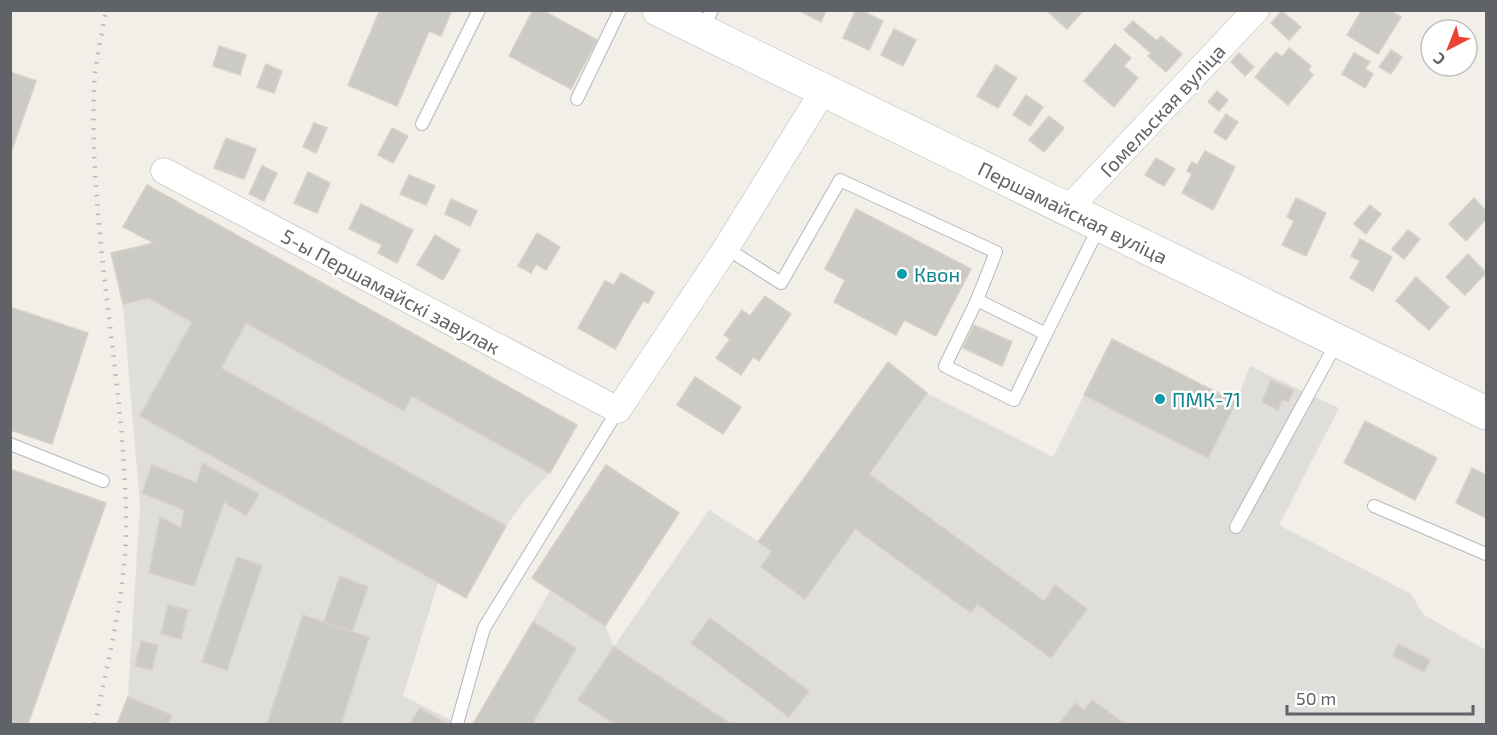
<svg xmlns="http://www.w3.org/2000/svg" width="1497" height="735" font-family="'Exo 2',sans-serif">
  <rect width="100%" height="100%" fill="#f1efe8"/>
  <g fill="#e0deda">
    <polygon points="147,185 577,425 550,473 527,497 506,526 466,598 438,583 403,696 459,724 117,724 128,697 140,505 123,304 153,243 123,227"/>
    <polygon points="1112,339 1236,402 1250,366 1339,408 1279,525 1411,594 1424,615 1486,650 1486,724 473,724 550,591 605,626 614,646 709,510 758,541 888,362 927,393 1053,457"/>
  </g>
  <g fill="#cccac5" stroke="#d6d1c6" stroke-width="1.5">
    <polygon points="380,10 452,10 441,36 429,31 397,106 348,85"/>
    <polygon points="533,10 542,10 597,40 571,89 509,56"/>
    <polygon points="798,10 826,10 821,22"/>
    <polygon points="856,10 861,10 883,21 869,50 843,38"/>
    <polygon points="1046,10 1080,10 1082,12 1067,29"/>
    <polygon points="1362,10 1389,10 1401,17 1378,54 1347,35"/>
    <polygon points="1282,11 1301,27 1289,40 1271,23"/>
    <polygon points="1133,21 1157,41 1161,36 1182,54 1166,72 1148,56 1151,53 1124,30"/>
    <polygon points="894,29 916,40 903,66 881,55"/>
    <polygon points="1115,44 1131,58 1124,66 1138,78 1114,107 1084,81"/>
    <polygon points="219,46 246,55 240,75 213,66"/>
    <polygon points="1289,48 1311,66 1308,70 1313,75 1288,105 1255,77 1276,52 1282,57"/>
    <polygon points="1391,50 1402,57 1391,74 1379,67"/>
    <polygon points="1239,53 1254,67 1245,76 1231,62"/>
    <polygon points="1354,53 1370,62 1365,69 1373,74 1365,88 1342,74"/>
    <polygon points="266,64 282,71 274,93 257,87"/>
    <polygon points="996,65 1017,78 998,108 977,96"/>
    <polygon points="10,72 36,81 10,155"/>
    <polygon points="1217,91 1228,100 1219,111 1208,102"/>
    <polygon points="1026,95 1043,107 1030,126 1013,115"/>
    <polygon points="1226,114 1238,122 1226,140 1214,132"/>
    <polygon points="1049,116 1064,128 1044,152 1029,140"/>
    <polygon points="314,123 327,128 316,153 303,147"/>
    <polygon points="392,128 408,136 393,163 378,155"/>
    <polygon points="226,138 256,149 244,179 214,168"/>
    <polygon points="1205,151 1235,167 1213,210 1182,193 1192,174 1187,171 1192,162 1197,165"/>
    <polygon points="1156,158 1175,169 1164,186 1145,175"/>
    <polygon points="262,166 277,173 264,201 249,194"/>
    <polygon points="308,172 330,183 317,213 294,203"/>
    <polygon points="409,175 435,186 426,205 400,194"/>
    <polygon points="147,185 577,425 550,473 412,396 404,411 246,323 221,368 506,526 466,598 140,416 192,322 149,298 123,304 111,253 154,243 123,227"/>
    <polygon points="1296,198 1326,213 1306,256 1282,245 1294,221 1287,217"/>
    <polygon points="1474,198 1486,211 1486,219 1466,241 1449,224"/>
    <polygon points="451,199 477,211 470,226 445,214"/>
    <polygon points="361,204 413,230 397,263 378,253 382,245 349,229"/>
    <polygon points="1370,205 1381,214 1366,234 1354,224"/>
    <polygon points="856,209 971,269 936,336 904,320 896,335 834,302 845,280 825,269"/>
    <polygon points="1408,230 1420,239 1404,259 1392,249"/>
    <polygon points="537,233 560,247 546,270 536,264 531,273 518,266"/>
    <polygon points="435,235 460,250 443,280 417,265"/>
    <polygon points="1360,239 1392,257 1373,291 1350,278 1360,261 1351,256"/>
    <polygon points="1468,254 1486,273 1465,295 1446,277"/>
    <polygon points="621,273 654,292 648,303 643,301 615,349 578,328 605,281 614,285"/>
    <polygon points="1416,277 1449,307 1429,330 1396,301"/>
    <polygon points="765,296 791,314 759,361 753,357 741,375 716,358 730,339 724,335 742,310 750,316"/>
    <polygon points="10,307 88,333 52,444 10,430"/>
    <polygon points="974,325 1012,342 1002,366 963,348"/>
    <polygon points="1112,339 1236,402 1208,458 1084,395"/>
    <polygon points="888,362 927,393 869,474 1044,601 1055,585 1087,609 1051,658 977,604 971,613 855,529 805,599 761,567 772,551 758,542"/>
    <polygon points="695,377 741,407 723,434 677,405"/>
    <polygon points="1271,380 1294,390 1288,402 1282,400 1278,410 1262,402"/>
    <polygon points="1365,421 1437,458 1415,500 1344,463"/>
    <polygon points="202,463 259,494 246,516 224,502 194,586 149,573 160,517 181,528 184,510 142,493 152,465 197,483"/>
    <polygon points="606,465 679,513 605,626 532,578"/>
    <polygon points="1472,468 1486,475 1486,518 1456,503"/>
    <polygon points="10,469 106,503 28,724 10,724"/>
    <polygon points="237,557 262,566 227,670 202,662"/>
    <polygon points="340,576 368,587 352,632 324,622"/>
    <polygon points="168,605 188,610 181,639 161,634"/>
    <polygon points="303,615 369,637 341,724 267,724"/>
    <polygon points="710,618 809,691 789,717 691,643"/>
    <polygon points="533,622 576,648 532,724 473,724"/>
    <polygon points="141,641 158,645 152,670 135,666"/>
    <polygon points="1398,644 1430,660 1424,672 1393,656"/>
    <polygon points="614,647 731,724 615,724 578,700"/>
    <polygon points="128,697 172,715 168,724 117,724"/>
    <polygon points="1092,700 1125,724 1060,723 1075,703 1084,710"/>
    <polygon points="420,708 445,723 444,724 410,724"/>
  </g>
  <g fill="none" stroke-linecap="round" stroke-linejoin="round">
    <g stroke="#b5b8bc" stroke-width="14">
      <g id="lane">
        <polyline points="702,30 712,10"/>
        <polyline points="577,99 620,10"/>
        <polyline points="422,124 479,10"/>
        <polyline points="726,248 781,283 840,180 996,252 977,300 1046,334 1099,227"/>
        <polyline points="977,300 945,366 1014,400 1046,334"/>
        <polyline points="10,444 103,481"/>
        <polyline points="1374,506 1486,554"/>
        <polyline points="1236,527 1337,342"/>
        <polyline points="457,724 484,628 618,410"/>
      </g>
    </g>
    <g stroke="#b5b8bc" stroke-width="27">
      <g id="street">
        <polyline points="164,171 618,410 726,248 823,91"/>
        <polyline points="1068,209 1256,10"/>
      </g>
    </g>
    <g stroke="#b6babf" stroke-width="34">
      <polyline id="secondary" points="659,10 1486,413"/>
    </g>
    <use href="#lane" stroke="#fff" stroke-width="12"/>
    <use href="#street" stroke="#fff" stroke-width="26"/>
    <use href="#secondary" stroke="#fff" stroke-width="33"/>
    <path stroke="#b6b7b8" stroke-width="4.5" stroke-dasharray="1.5 8" stroke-linecap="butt" d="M95 724C109 657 128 582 126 513 123 371 89 230 94 87 95 62 102 35 106 10"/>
  </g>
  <g fill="#0f9aa8" stroke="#fff" stroke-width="2">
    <circle cx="902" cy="274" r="6"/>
    <circle cx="1160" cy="399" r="6"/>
  </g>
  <g text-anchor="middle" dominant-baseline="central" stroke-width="5" stroke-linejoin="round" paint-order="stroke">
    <g font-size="20" fill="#5f6368" stroke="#fff">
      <text transform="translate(1162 110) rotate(-47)">Гомельская вуліца</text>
      <text transform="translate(1073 212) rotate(26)">Першамайская вуліца</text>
      <text transform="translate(391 291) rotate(28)">5-ы Першамайскі завулак</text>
    </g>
    <g font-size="20" fill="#0d838f" stroke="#fff" text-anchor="start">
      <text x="914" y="274">Квон</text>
      <text x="1172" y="399">ПМК-71</text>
    </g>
  </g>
  <rect width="1497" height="735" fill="none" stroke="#5f6368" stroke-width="24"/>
  <g transform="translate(1449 48) rotate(222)"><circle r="28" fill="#ffffff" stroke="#bfc1c3" stroke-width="1.5"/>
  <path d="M0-4.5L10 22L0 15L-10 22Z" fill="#ea4335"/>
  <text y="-9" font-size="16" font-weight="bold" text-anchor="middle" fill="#5f6368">С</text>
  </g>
  <path d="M1287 705v9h186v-9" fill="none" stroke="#5f6368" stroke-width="3"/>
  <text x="1296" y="705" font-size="18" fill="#5f6368" stroke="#ffffff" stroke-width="4.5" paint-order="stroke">50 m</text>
</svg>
